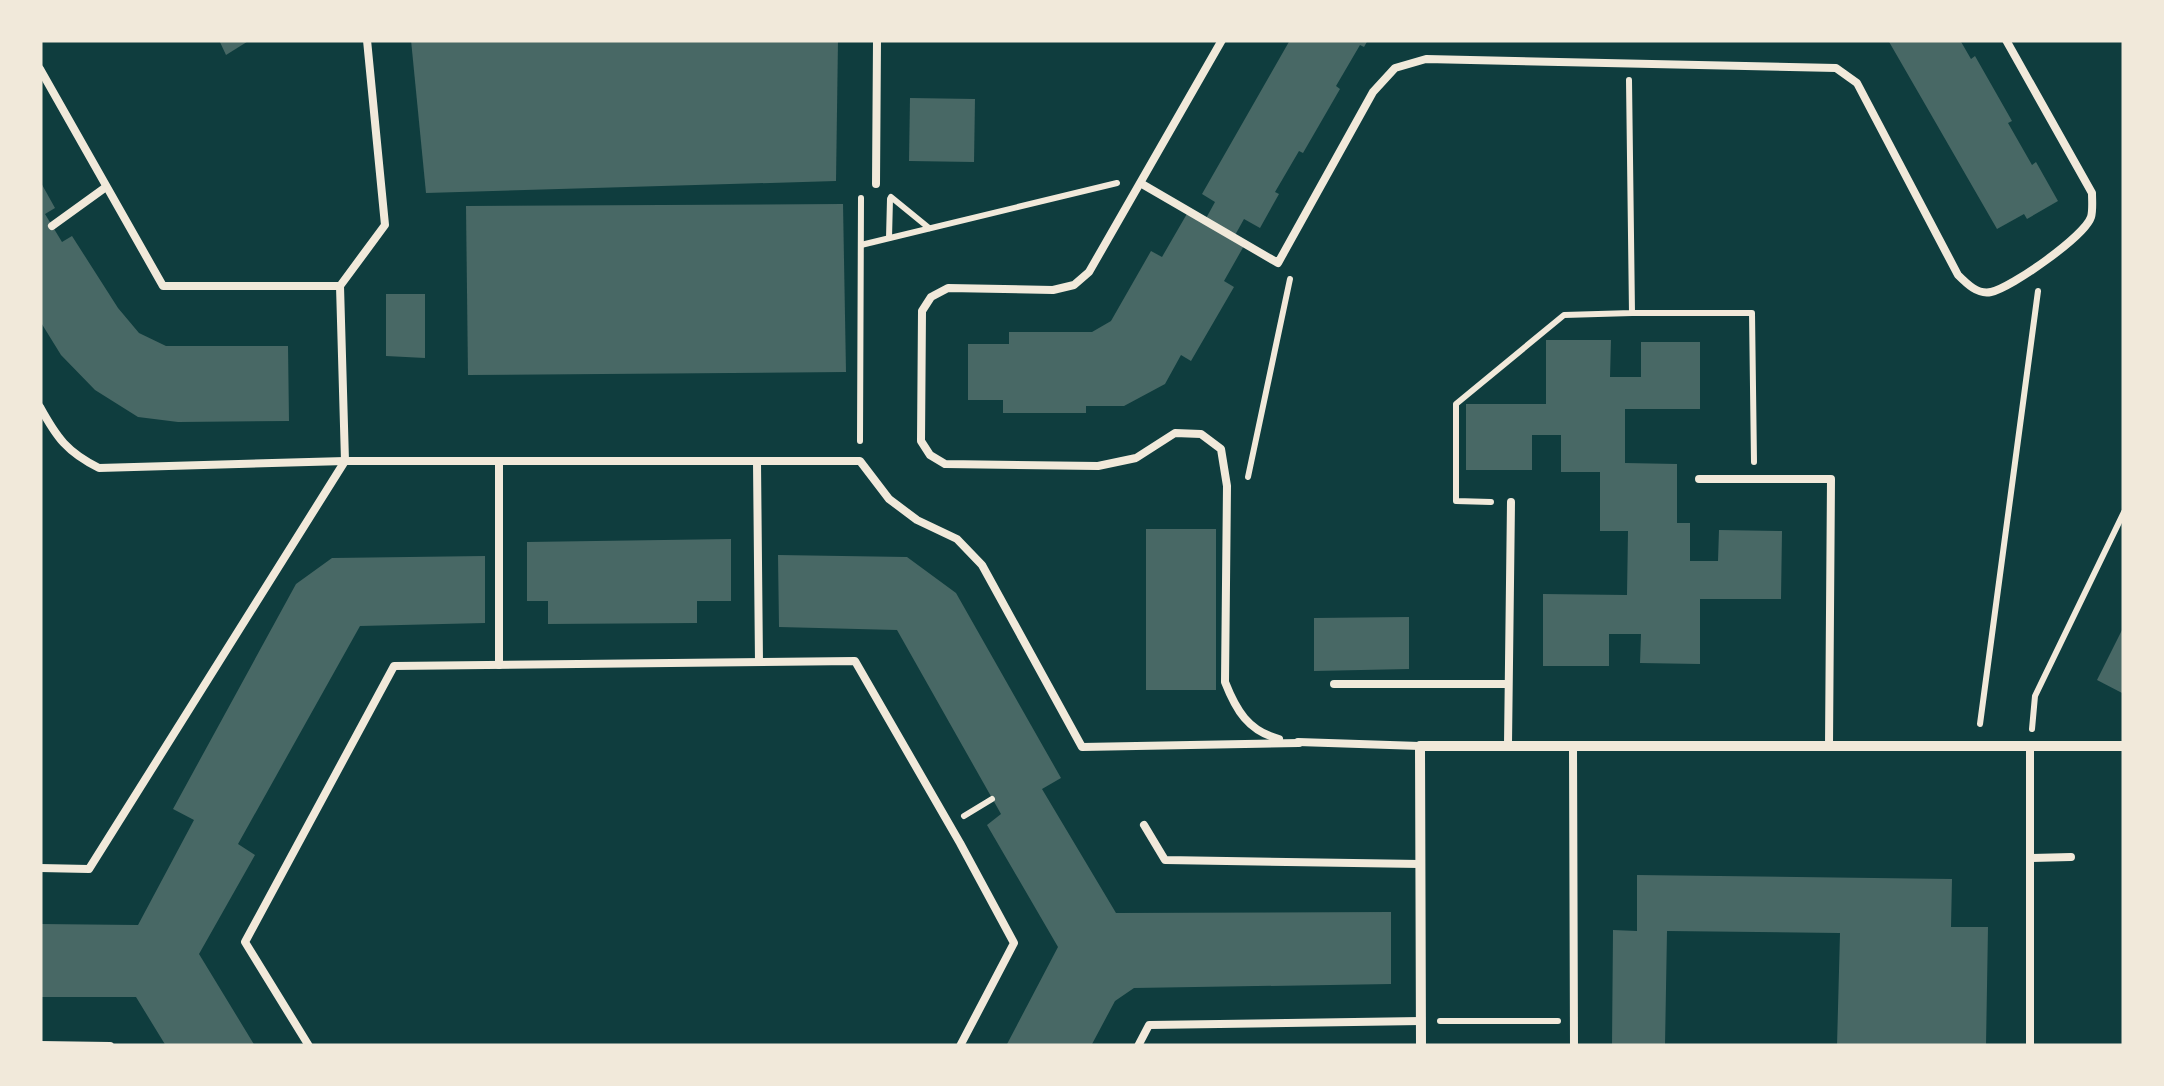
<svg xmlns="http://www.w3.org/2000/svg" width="2164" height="1086" font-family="'Noto Sans',sans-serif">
  <rect width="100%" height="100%" fill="#0f3d3e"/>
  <g fill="#486865">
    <polygon points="219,40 250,40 226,55"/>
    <polygon points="411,40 838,40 836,181 426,193"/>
    <polygon points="1290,40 1368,40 1364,47 1360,45 1336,86 1340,89 1303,153 1299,151 1275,192 1279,194 1260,228 1244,219 1234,237 1245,244 1224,281 1234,287 1191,361 1181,355 1165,384 1124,406 1086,406 1086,413 1003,413 1003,400 968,400 968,344 1009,344 1009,332 1092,332 1111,321 1151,251 1162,257 1188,212 1204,222 1215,202 1202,194"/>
    <polygon points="1888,40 1960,40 1971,59 1975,56 2012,121 2008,123 2032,165 2036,162 2058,201 2027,219 2024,214 1997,229"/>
    <polygon points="910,98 975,99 974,162 909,161"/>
    <polygon points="40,181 55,208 45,214 62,242 72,236 118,308 139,333 166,346 288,346 289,421 178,422 138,417 95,390 61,355 40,321"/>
    <polygon points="843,204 846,372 468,375 466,206"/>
    <polygon points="386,294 425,294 425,358 386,356"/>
    <polygon points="1546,340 1611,340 1610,377 1641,377 1641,342 1700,342 1700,409 1625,409 1625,463 1677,464 1677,523 1690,523 1690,561 1718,561 1719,530 1782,531 1781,599 1700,599 1700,664 1640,663 1641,634 1609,634 1609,666 1543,666 1543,594 1627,595 1628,531 1600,531 1600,472 1561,472 1561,435 1532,435 1532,470 1466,470 1466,404 1546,404"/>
    <rect x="1146" y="529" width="70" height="161"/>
    <polygon points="731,539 731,601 697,601 697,623 548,624 548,601 527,601 527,542"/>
    <polygon points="778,555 907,557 956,593 1061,778 1042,789 1116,913 1391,912 1391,984 1134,988 1115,1001 1091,1046 1006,1046 1058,947 987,825 1001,814 897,630 779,627"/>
    <polygon points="485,556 485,623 360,626 238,844 255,855 199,954 255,1046 166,1046 136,997 40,997 40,924 138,925 194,820 173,809 296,584 332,558"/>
    <polygon points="1409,617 1409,669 1314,671 1314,618"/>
    <polygon points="2124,626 2124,694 2097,680"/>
    <polygon points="1637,875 1952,879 1951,927 1988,927 1986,1046 1837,1046 1840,933 1667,931 1665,1046 1612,1046 1613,930 1637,931"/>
  </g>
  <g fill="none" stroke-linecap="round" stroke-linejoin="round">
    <g stroke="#f1e9da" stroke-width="6">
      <polyline points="891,197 929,228"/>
      <polyline points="889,238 890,199"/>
      <polyline points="861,245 1117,183"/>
      <polyline points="1632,313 1752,313 1754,462"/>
      <polyline points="860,441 861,198"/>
      <polyline points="1248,477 1290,279"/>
      <polyline points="1491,502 1456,501 1456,404 1564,315 1632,313 1629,80"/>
      <polyline points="1980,724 2038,291"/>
      <polyline points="2032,729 2035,696 2124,512"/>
      <polyline points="964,816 992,799"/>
      <polyline points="1440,1021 1558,1021"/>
    </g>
    <g stroke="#f1e9da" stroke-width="8">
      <path d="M1222 40 1089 272 1074 285 1053 290 948 288 931 297 922 311 921 441 930 455 945 464 1098 466 1136 458 1175 433 1201 434 1221 449 1227 486 1225 682C1236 710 1248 731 1279 739"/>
      <polyline points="40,69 163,286 340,286 345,461 860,461 889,499 917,520 957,539 982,565 1082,747 1299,743"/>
      <polyline points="876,184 877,40"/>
      <path d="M1142 184 1278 263 1373 92 1395 68 1426 59 1836 68 1857 83 1958 275C1967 284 1978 295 1991 292 2011 288 2085 236 2091 217 2093 211 2092 200 2092 193L2006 40"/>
      <polyline points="52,226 106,187"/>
      <polyline points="340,286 385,225 367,40"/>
      <path d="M40 407C57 438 67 452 99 468L345 461"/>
      <polyline points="499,461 499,665"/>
      <polyline points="757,462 759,662"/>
      <polyline points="1699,479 1831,479 1829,745"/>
      <polyline points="1334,684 1508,684"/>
      <polyline points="1298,742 1420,746"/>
      <polyline points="1508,744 1511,502"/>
      <polyline points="2030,745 2030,1046"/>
      <polyline points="1573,746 1574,1046"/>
      <polyline points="1144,825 1165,860 1420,864"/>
      <polyline points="2030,858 2071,857"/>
      <polyline points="40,868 89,869 345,461"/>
      <polyline points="40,1045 110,1046"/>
      <polyline points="309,1046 245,942 394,666 855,661 960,843 1014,943 960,1046"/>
      <polyline points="1138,1046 1149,1025 1421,1021"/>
    </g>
    <polyline stroke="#f1e9da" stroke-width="10" points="1421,1046 1420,746 2124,746"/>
  </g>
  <rect width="2164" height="1086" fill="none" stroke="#f1e9da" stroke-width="85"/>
</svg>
